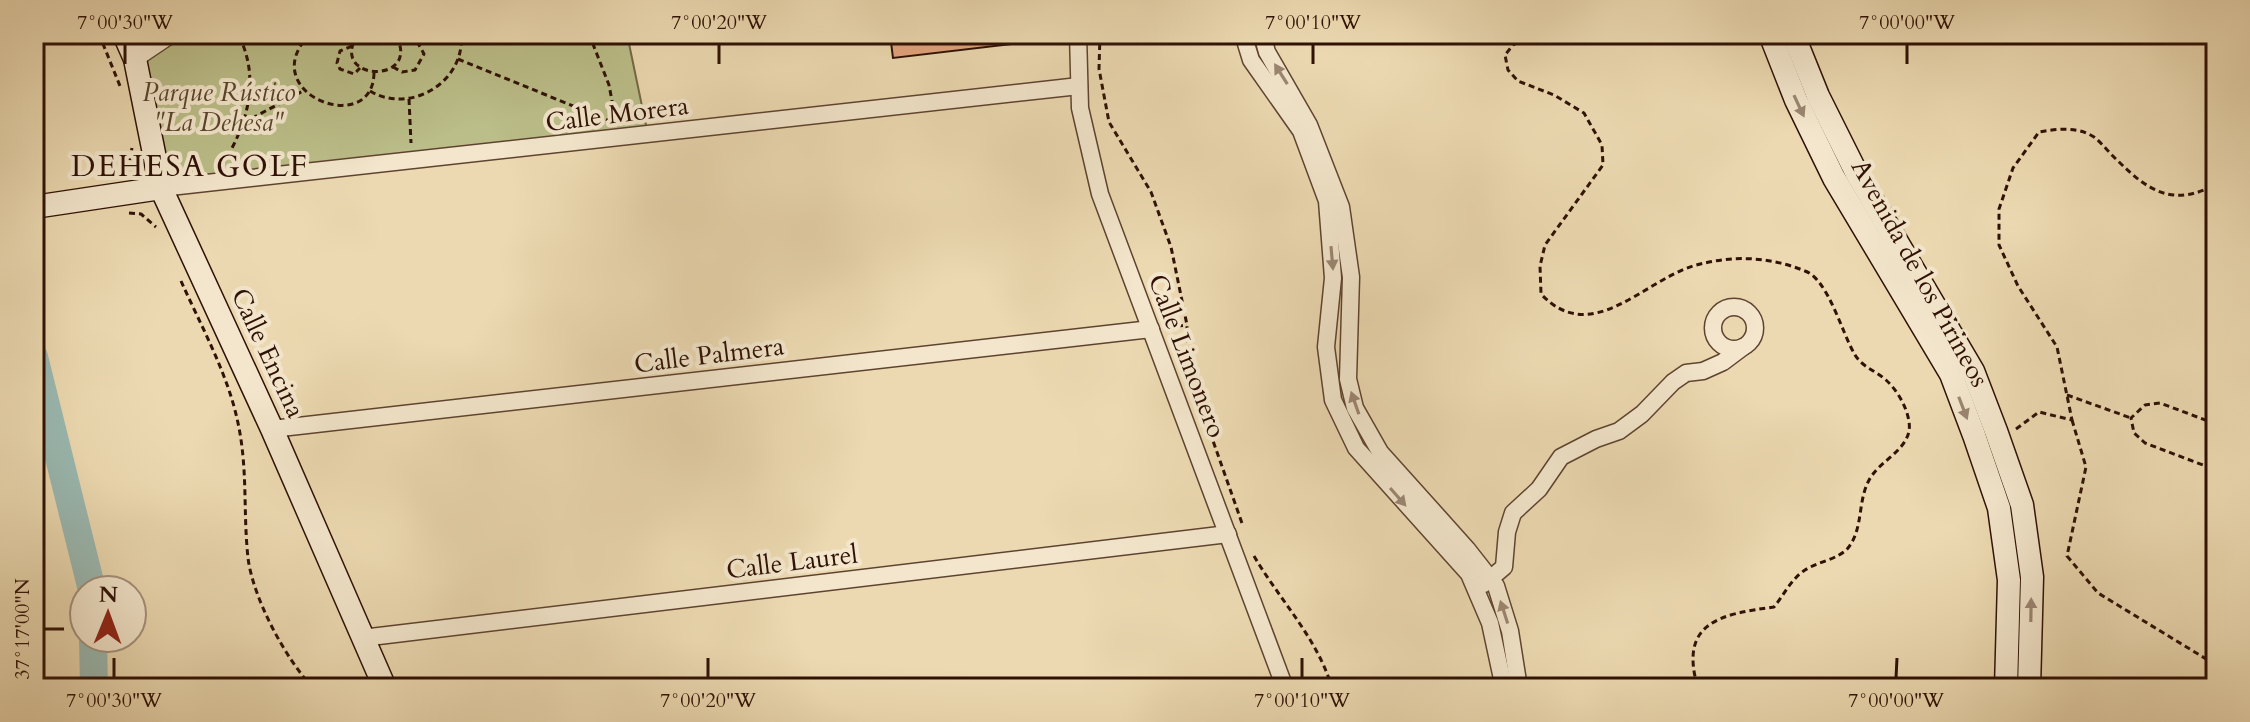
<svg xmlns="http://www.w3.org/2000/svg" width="2250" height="722" font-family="Cardo,serif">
  <defs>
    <filter id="shadow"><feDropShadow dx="7" dy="-7" stdDeviation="0" flood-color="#0004"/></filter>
  </defs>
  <rect width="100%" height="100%" fill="#ecd9b1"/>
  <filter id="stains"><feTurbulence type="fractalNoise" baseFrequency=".0025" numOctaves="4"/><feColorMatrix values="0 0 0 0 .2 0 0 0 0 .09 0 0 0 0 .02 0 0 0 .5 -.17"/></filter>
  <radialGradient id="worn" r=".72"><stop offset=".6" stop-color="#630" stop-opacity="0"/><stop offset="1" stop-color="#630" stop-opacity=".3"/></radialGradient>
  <polygon fill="#bbbe89" stroke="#756847" stroke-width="2" points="172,34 627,34 648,135 161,188 135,59"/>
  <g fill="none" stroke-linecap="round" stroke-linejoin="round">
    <g stroke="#9ab9b2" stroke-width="28">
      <polyline points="34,357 92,590"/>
      <polyline points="93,638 94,688"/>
    </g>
  </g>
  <polygon fill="#e4a47e" stroke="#2f1105" stroke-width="2" filter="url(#shadow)" points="890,34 1020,34 1021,43 893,58"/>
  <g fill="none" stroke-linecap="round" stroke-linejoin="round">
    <g stroke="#5e4330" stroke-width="19">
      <g id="street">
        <polyline points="1078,34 1080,108 1100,194 1285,688"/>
        <polyline points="1243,34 1251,60 1301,131 1327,201 1333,278 1326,347 1333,400 1356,448 1469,574 1490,623 1504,688"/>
        <polyline points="1262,34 1267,52 1309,125 1341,207 1351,277 1348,379 1355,408 1380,452 1467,549 1496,586 1510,631 1519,688"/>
        <polyline points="135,59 172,34"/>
        <polyline points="161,188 1079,86"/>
        <circle cx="1734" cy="328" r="21"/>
        <polyline points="272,429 1151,329"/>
        <polyline points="1484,584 1504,567 1507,532 1513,513 1539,489 1561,457 1596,439 1619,431 1642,414 1673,382 1686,373 1703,371 1723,362 1743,347"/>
        <polyline points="362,638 1228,534"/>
      </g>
    </g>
    <g stroke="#2f1105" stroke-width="25">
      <g id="secondary">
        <polyline points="124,34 135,59 161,188 272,429 385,688"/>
        <polyline points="1770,34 1796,100 1834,178 1951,374 1974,435 1999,508 2009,580 2006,688"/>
        <polyline points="1793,34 1818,96 1857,174 1973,371 1996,431 2022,505 2032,577 2029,688"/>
        <polyline points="34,207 161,188"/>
      </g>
    </g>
    <g stroke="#2f1105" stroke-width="3" stroke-dasharray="6 4" stroke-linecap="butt">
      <polyline points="99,34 120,86"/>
      <path d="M310 34C252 93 373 139 374 73"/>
      <path d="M358 34C326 83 425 85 395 34"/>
      <polyline points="589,34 609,85 616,122"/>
      <polyline points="1100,34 1099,69 1109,122 1151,192 1171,247 1187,325 1187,367 1243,526"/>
      <path d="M1536 34 1513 45 1505 55 1508 70 1518 81 1554 95 1584 113 1602 145 1603 165 1545 245 1540 266 1541 294C1591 347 1642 282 1693 266 1731 255 1768 256 1805 271 1828 279 1842 333 1854 353 1861 367 1875 370 1886 380 1897 390 1907 407 1909 422 1913 446 1885 458 1873 474 1856 496 1865 527 1848 548 1839 559 1817 562 1805 570 1791 579 1784 595 1774 607 1721 614 1678 622 1698 688"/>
      <polyline points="2206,34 2216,68"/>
      <polyline points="352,46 340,51 337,63 340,69 354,74 360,68"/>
      <polyline points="458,59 610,121"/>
      <polyline points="393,67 402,72 415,70 424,54 415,38 408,35 396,37"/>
      <path d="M370 91C410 115 466 82 461 34"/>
      <polyline points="409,99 411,143"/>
      <polyline points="243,123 303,91"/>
      <path d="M222 165C248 125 261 78 238 34"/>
      <polyline points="117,175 129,163 132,148"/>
      <polyline points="129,213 141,214 156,227"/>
      <path d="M181 281C201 326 228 374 238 423 248 470 243 512 248 558 253 598 285 658 313 688"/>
      <polyline points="1167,327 1187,325"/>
      <polyline points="2067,395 2131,418"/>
      <polyline points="2072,420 2086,467 2067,556 2098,593 2216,665"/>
      <polyline points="2216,424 2160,403 2145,405 2131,418 2134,433 2145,443 2216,470"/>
      <path d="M2016 429 2039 412 2072 420 2057 347 2018 286 1999 245V209L2013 168 2039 132C2057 129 2077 126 2094 137 2102 143 2109 153 2117 160 2148 191 2174 208 2216 184"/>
      <path d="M1254 556C1279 599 1318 639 1332 688"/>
    </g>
    <use href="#street" stroke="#f3e6cc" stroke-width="16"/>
    <use href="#secondary" stroke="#f3e6cc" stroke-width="22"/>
  </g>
  <defs><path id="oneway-solid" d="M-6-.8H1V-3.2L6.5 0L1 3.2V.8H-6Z" transform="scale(2)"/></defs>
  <g fill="#9b8672">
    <use href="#oneway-solid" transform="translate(1281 74) rotate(-122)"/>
    <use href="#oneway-solid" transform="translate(1799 106) rotate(65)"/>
    <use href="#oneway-solid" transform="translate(1332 258) rotate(85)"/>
    <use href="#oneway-solid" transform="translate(1355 403) rotate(-109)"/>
    <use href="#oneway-solid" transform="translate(1963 408) rotate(69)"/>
    <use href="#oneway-solid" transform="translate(1398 497) rotate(49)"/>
    <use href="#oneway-solid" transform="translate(2031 610) rotate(-89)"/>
    <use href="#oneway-solid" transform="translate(1504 612) rotate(-108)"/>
  </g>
  <path fill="none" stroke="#2f1105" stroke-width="3" d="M125 64V44M719 64V44M1313 64V44M1907 64V44M44 629H64M114 678V658M708 678V658M1302 678V658M1896 678 1897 658"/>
  <g text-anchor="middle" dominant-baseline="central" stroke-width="8" stroke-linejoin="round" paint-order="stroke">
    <g font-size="26" font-style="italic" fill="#59452d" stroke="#f3e6cc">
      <text x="219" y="92">Parque Rústico<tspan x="219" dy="30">"La Dehesa"</tspan></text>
    </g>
    <g font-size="26" fill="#2f1105" stroke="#f3e6cc">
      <text transform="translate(617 114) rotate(-7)">Calle Morera</text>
      <text transform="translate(1920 273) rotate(61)">Avenida de los Pirineos</text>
      <text transform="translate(268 353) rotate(65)">Calle Encina</text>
      <text transform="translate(709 355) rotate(-7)">Calle Palmera</text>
      <text transform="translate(1187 356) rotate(69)">Calle Limonero</text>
      <text transform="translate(792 562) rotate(-7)">Calle Laurel</text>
    </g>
    <g font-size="30" letter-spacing="2" fill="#2f1105" stroke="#f3e6cc">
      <text x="190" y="166">DEHESA GOLF</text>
    </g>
  </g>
  <rect width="2250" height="722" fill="none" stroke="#ecd9b1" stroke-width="88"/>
  <g transform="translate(108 614) rotate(1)"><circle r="38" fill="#f3e6cc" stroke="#a5917c" stroke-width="2"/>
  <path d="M0-6L14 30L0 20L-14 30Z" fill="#8f2418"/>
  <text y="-12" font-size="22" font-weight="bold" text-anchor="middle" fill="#2f1105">N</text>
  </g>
  <rect x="44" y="44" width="2162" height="634" fill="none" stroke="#2f1105" stroke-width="3"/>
  <g font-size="20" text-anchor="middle" fill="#2f1105">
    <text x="125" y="29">7°00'30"W</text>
    <text x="719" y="29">7°00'20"W</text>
    <text x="1313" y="29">7°00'10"W</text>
    <text x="1907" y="29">7°00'00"W</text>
    <text transform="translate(22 629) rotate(-90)" y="7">37°17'00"N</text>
    <text x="114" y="707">7°00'30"W</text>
    <text x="708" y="707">7°00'20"W</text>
    <text x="1302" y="707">7°00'10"W</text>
    <text x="1896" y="707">7°00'00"W</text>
  </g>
  <rect width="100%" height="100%" filter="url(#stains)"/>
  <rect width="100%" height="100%" fill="url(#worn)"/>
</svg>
